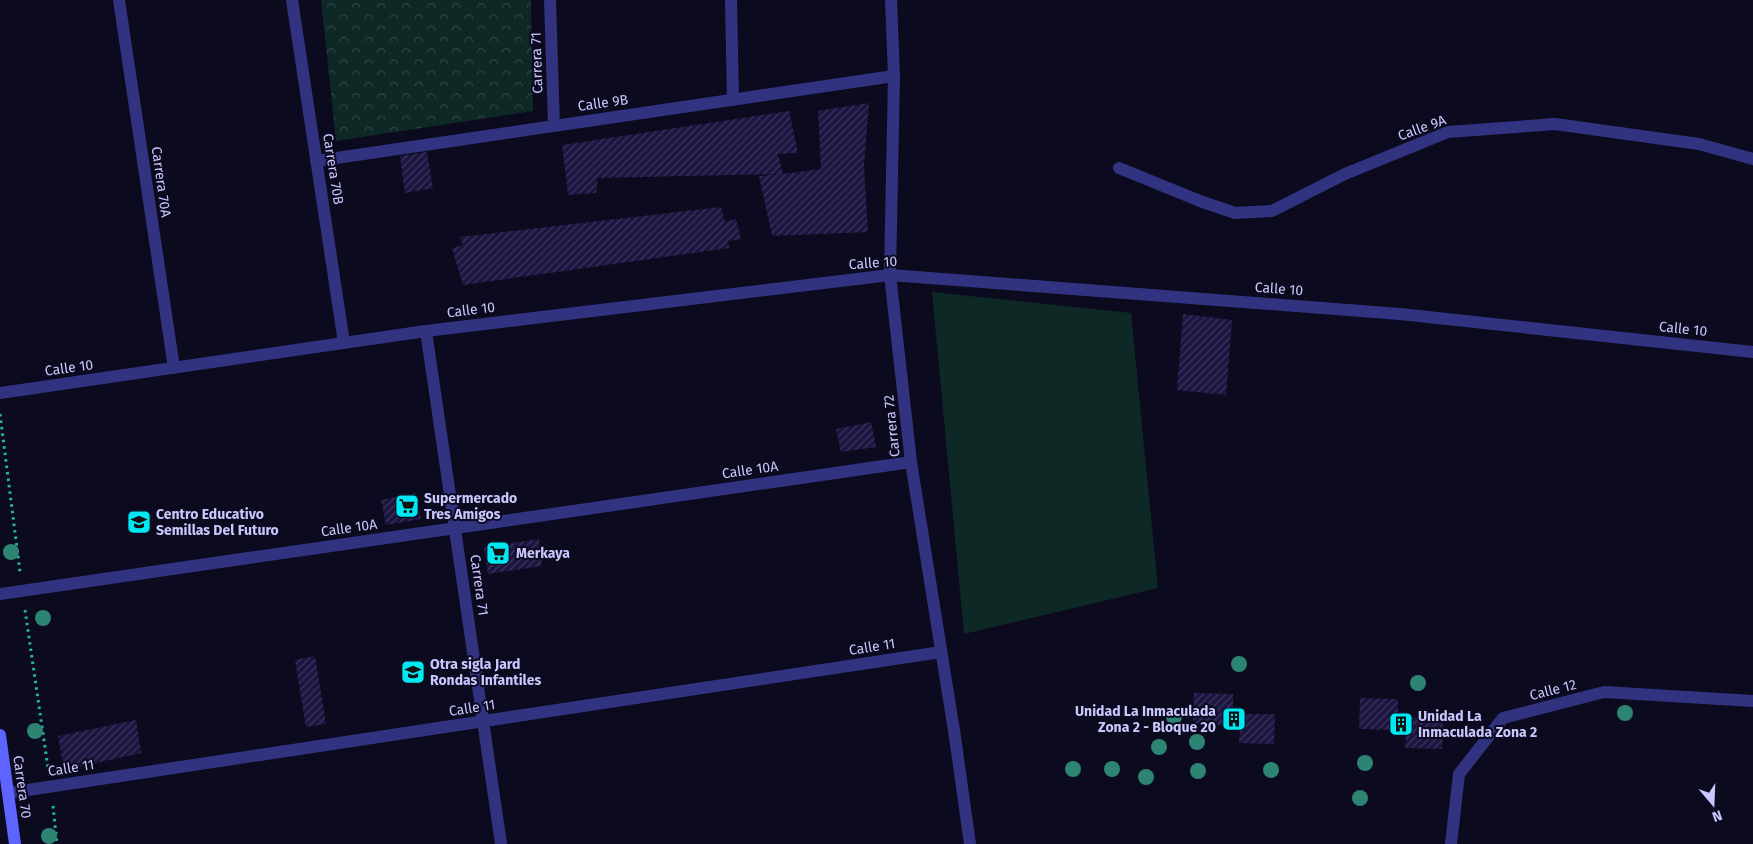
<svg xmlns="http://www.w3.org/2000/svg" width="1753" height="844" font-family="'Fira Sans',sans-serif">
  <defs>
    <pattern id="park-crowns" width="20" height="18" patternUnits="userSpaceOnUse" patternTransform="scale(1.25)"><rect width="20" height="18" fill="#0d2825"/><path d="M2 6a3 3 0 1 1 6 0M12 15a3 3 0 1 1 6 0" fill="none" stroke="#2f4646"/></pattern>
    <pattern id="building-hatch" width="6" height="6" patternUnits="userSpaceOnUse" patternTransform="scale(1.25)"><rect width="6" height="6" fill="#1b1540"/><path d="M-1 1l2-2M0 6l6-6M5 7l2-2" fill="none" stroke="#3b365d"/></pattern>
  </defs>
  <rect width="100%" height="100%" fill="#0c0a1e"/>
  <polygon fill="url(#park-crowns)" points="321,0 531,0 533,111 336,141"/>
  <polygon fill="#0d2825" points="932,292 1131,313 1158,588 964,634"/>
  <g fill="url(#building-hatch)">
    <polygon points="869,103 864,165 868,232 772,236 759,176 781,174 598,178 596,193 568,195 562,145 789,111 798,153 778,154 783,174 821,169 818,111"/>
    <polygon points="427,152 433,188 405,193 400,156"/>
    <polygon points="721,207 725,222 736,219 741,239 728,241 729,248 463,285 452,248 463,245 460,237"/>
    <polygon points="1183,314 1232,320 1226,395 1177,390"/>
    <polygon points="871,422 876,447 841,452 836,429"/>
    <polygon points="416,493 421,519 386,525 381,500"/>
    <polygon points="539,539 542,566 488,574 484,547"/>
    <polygon points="315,656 326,724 306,727 295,660"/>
    <polygon points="1194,693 1233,694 1233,707 1241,708 1240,714 1275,714 1274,744 1239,743 1240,731 1229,730 1229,725 1193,724"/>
    <polygon points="1360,698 1398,699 1398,712 1406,712 1406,717 1443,719 1442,749 1405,748 1406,735 1395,735 1395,730 1359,729"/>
    <polygon points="136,720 141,753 64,770 58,736"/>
  </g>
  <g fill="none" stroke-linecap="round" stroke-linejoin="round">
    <g stroke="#23b6a4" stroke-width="3" stroke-dasharray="2.5 4" stroke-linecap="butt">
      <polyline points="0,414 20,572"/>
      <polyline points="25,610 48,768"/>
      <polyline points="53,806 57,844"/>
    </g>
    <g stroke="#313381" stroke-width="12">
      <polyline points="119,0 174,368"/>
      <polyline points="292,0 344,343"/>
      <polyline points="550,0 554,126"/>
      <polyline points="731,0 733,100"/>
      <polyline points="891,0 894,76 890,275 911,462 955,737 970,844"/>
      <polyline points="316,161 894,76"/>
      <polyline points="1119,168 1200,201 1235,213 1272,211 1345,174 1448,132 1555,124 1699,144 1753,159"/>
      <polyline points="426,331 501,844"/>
      <polyline points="0,393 426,331 890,275 1400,314 1753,352"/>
      <polyline points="0,594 911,462"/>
      <polyline points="8,793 941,652"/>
      <polyline points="1451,844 1459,774 1503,718 1604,692 1753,701"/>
    </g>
    <polyline stroke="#5e64ff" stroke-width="12" points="0,735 15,844"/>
  </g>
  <g fill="#2e8472">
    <circle cx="11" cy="552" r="8"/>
    <circle cx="43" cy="618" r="8"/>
    <circle cx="1239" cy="664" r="8"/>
    <circle cx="1418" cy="683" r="8"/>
    <circle cx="1625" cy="713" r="8"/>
    <circle cx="1174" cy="717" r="8"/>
    <circle cx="35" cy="731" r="8"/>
    <circle cx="1197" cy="742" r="8"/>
    <circle cx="1159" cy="747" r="8"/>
    <circle cx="1365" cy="763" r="8"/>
    <circle cx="1073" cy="769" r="8"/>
    <circle cx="1112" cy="769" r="8"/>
    <circle cx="1271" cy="770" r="8"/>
    <circle cx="1198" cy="771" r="8"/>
    <circle cx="1146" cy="777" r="8"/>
    <circle cx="1360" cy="798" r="8"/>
    <circle cx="49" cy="836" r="8"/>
  </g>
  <defs>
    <g id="supermarket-square" transform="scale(1.25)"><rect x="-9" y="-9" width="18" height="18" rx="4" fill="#00e9f2" stroke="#0c0a1e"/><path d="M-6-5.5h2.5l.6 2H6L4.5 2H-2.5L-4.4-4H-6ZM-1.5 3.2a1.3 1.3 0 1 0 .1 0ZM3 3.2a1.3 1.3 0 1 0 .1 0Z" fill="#111"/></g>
    <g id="school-square" transform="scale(1.25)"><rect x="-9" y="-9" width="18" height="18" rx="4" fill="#00e9f2" stroke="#0c0a1e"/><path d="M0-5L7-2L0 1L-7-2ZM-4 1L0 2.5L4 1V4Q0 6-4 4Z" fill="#111"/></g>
    <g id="building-square" transform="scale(1.25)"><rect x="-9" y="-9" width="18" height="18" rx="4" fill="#00e9f2" stroke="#0c0a1e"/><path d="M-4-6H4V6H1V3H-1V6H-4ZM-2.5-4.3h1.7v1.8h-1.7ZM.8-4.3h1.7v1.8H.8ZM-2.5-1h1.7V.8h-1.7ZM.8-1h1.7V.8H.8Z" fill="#111"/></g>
  </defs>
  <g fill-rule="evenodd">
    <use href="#supermarket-square" x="407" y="506"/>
    <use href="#school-square" x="139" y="522"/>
    <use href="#supermarket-square" x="498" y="553"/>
    <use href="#school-square" x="413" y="672"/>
    <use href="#building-square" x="1234" y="719"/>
    <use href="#building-square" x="1401" y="724"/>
  </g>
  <g text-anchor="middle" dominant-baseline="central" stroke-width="4" stroke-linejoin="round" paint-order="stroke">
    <g font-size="14" fill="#cac7ff" stroke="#0c0a1e">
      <text transform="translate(537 63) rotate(-92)">Carrera 71</text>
      <text transform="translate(603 103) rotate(-8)">Calle 9B</text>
      <text transform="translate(1422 128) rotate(-20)">Calle 9A</text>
      <text transform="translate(333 169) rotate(81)">Carrera 70B</text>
      <text transform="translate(161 182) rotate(82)">Carrera 70A</text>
      <text transform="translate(873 263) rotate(-4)">Calle 10</text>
      <text transform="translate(1279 289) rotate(4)">Calle 10</text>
      <text transform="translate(471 310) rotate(-7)">Calle 10</text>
      <text transform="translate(1683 329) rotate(6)">Calle 10</text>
      <text transform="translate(69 368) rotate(-8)">Calle 10</text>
      <text transform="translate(892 426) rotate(-96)">Carrera 72</text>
      <text transform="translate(750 470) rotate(-8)">Calle 10A</text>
      <text transform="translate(349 528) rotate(-8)">Calle 10A</text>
      <text transform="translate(479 585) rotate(82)">Carrera 71</text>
      <text transform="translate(872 647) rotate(-9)">Calle 11</text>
      <text transform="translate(1553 690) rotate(-14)">Calle 12</text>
      <text transform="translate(472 708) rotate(-9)">Calle 11</text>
      <text transform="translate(71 768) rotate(-9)">Calle 11</text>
      <text transform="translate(22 787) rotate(82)">Carrera 70</text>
    </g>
    <g font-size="14" font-weight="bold" fill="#cac7ff" stroke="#0c0a1e" text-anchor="start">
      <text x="424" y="498">Supermercado<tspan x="424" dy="16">Tres Amigos</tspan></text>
      <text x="156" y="514">Centro Educativo<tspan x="156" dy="16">Semillas Del Futuro</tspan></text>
      <text x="516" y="553">Merkaya</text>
      <text x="430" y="664">Otra sigla Jard<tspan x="430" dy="16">Rondas Infantiles</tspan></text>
      <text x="1216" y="711" text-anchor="end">Unidad La Inmaculada<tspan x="1216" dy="16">Zona 2 - Bloque 20</tspan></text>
      <text x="1418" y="716">Unidad La<tspan x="1418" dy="16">Inmaculada Zona 2</tspan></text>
    </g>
  </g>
  <g transform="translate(1713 804) rotate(161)" stroke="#0c0a1e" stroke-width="4" paint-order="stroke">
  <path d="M0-4L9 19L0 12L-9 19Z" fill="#cac7ff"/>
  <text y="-8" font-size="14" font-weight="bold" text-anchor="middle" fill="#cac7ff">N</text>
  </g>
</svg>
